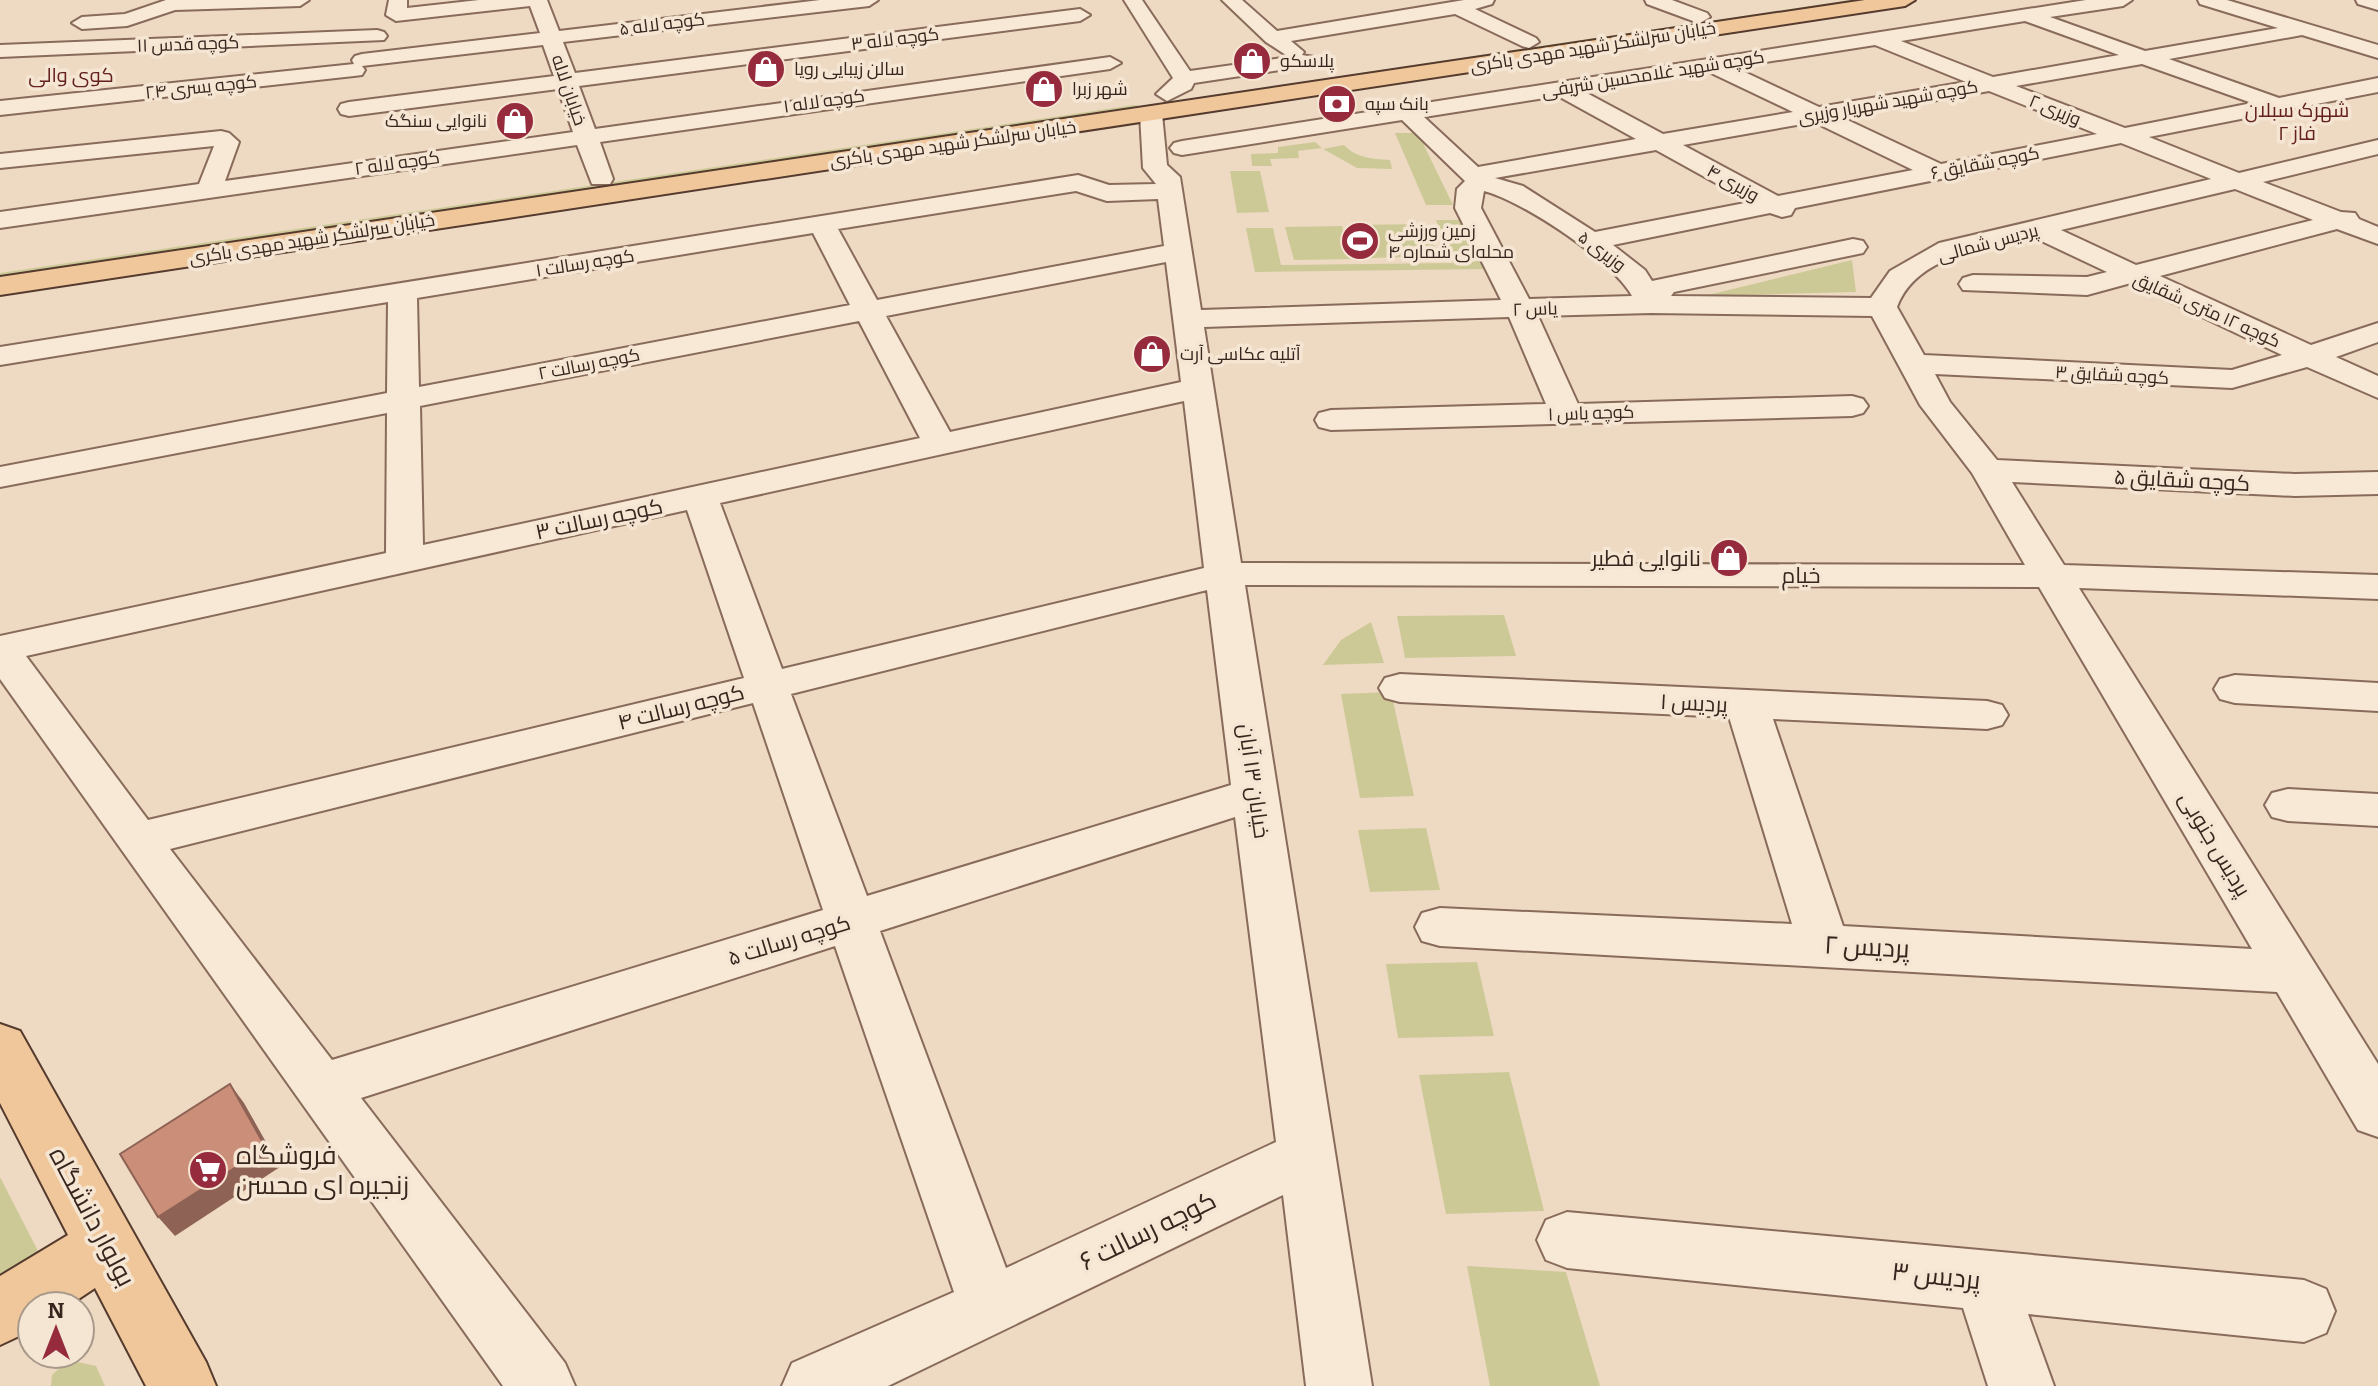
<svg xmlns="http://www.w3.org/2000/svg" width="2378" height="1386" font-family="Bitter,Cairo,serif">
  <rect width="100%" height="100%" fill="#eedac3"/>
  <g fill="#ccc997">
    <polygon points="1850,0 1878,0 1209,98 1213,95"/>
    <polygon points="1134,105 1145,107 0,280 0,273"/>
    <polygon points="1395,133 1418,133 1453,205 1426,205"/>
    <polygon points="1315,142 1322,148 1298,151 1299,158 1270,159 1272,166 1252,166 1251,154 1278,153 1278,147"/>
    <path d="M1344 145C1356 158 1373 159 1390 160L1392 169 1357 168 1323 149Z"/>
    <polygon points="1230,171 1260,171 1269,212 1237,213"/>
    <polygon points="1436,220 1465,220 1488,269 1255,272 1246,228 1273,228 1281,265 1453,263"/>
    <polygon points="1424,224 1439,256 1371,258 1369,253 1352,254 1357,259 1294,260 1285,227 1342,226 1343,230 1357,229 1356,225"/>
    <polygon points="1852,260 1856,292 1704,296"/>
    <polygon points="1504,615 1516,656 1405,658 1397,616"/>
    <polygon points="1371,622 1384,663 1323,665 1341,640"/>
    <polygon points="1391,692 1414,796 1360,798 1341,694"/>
    <polygon points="1426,828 1440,890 1370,892 1358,830"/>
    <polygon points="1477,962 1494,1036 1398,1038 1386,964"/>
    <polygon points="1509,1072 1544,1211 1446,1214 1419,1075"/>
    <polygon points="0,1177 38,1251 35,1266 0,1277"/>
    <polygon points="1467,1266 1566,1272 1600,1386 1490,1386"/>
    <polygon points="68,1360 96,1366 105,1386 51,1386 52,1375"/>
  </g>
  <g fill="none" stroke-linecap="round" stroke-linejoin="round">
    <g stroke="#886b5a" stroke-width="4">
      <g id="minor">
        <polygon points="166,0 309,0 300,6 175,10 127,26 82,29 72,23 82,17 125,14"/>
        <polygon points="389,0 407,0 407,8 479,0 547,0 559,31 820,0 878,0 869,6 563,42 575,73 1080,9 1090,15 1080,21 579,86 595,129 1110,57 1121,63 1110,69 600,142 613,179 610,184 592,184 577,145 0,228 0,212 199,184 214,146 0,168 0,154 221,131 229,133 239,142 225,181 573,132 558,89 349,116 341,114 338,109 341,104 349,102 554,76 543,45 362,66 365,70 362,75 354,76 0,115 0,101 354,64 352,60 355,56 362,54 540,33 530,6 396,21 386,15"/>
        <polygon points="1124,0 1142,0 1190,71 1289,57 1266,42 1222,0 1242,0 1277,31 1464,0 1494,0 1492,4 1475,9 1536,38 1539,42 1529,48 1522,46 1455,14 1291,41 1304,52 1302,55 1314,57 1318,61 1314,65 1194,83 1191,89 1167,101 1156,94 1173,78"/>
        <polygon points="1645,0 1672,0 1707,13 1710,17 1700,23 1693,21 1647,4"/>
        <path d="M2086 0H2132L2123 6 2050 17 2145 51 2278 28 2200 4 2198 0H2227L2378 45V58L2302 35 2169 59 2279 98 2378 78V92L2149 137 2239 173 2378 140V154L2263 182 2341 212 2355 213 2359 219 2378 227V244L2337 229 2160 276 2311 345 2378 323V342L2336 357 2378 376V398L2307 367 2232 388 1935 374 1950 402 1997 460 2295 474 2378 472V494L2295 496 2012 482 2064 565 2378 575V599L2079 588 2378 1064V1137L2358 1130 2277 992 1440 946 1422 941 1415 927 1422 913 1440 908 1792 924 1729 717 1400 702 1385 698 1379 688 1385 678 1400 674 1987 701 2002 705 2008 715 2002 725 1987 729 1773 719 1843 926 2252 949 2039 587 1245 585 1372 1386H1306L1283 1195 888 1386H782L792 1363 954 1292 835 946 361 1098 565 1363 575 1386H503L0 679V636L386 553 387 413 0 487V467L387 393 388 302 0 365V347L1078 175 1109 185 1156 184 1143 168 1140 114 1143 109H1159L1162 114 1167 165 1180 177 1201 310 1501 300 1455 208 1457 189 1465 181 1402 120 1182 155 1174 153 1170 148 1174 143 1182 141ZM2025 21 2119 55 1993 77 1901 41ZM1875 45 1966 82 1819 107 1734 67ZM2142 64 2252 103 2125 128 2016 86ZM1709 72 1793 112 1663 134 1583 91ZM1989 91 2097 134 1941 164 1841 117ZM1558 96 1636 139 1478 167 1424 117ZM1814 122 1913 170 1778 196 1683 145ZM2121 143 2211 179 1939 243 1890 271 1871 298 1671 296 1674 292 1863 253 1867 247 1863 241 1853 239 1652 281 1645 270 1613 245 1770 213 1782 217 1791 215 1795 208ZM1656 150 1750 202 1595 232 1523 186 1495 178ZM2235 189 2313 220 2136 265 2061 230ZM1076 191 1107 201 1158 199 1164 246 877 300 838 229ZM1484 191C1523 201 1613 261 1632 296L1529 299 1481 208ZM813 233 850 305 419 387 417 298ZM2033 237 2107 272 2087 277 1973 275 1963 278 1959 284 1963 290 2087 295 2131 283 2282 355 2232 370 1924 355 1897 307C1916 255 1986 248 2033 237ZM1166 262 1181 382 950 432 886 316ZM1651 313 1872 316 1920 405 1972 473 2025 565 1241 563 1204 327 1509 317 1546 404 1331 410 1319 413 1315 420 1319 427 1331 430 1852 416 1863 413 1868 406 1863 399 1852 396 1578 404 1538 316ZM859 321 920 438 423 545 420 406ZM1184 401 1204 568 782 669 720 503ZM687 510 744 678 148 820 26 656ZM1207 590 1231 785 867 896 791 694ZM753 703 823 910 332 1060 170 849ZM1235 817 1276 1142 1006 1268 880 931Z"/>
        <polygon points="2356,0 2378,0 2378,10 2358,4"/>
        <polygon points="377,30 384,32 387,36 384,40 0,57 0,45"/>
        <polygon points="2235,675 2378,683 2378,711 2235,703 2220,699 2214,689 2220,679"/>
        <polygon points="2288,789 2378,794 2378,826 2288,821 2272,817 2265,805 2272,793"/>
        <polygon points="1567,1212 2304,1280 2326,1289 2335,1311 2326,1333 2304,1342 2028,1314 2054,1386 1988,1386 1963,1308 1567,1268 1546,1260 1537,1240 1546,1220"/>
      </g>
    </g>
    <g stroke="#553a2e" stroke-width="4">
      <g id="major">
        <polygon points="1865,0 1915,0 1905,6 0,295 0,277"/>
        <polygon points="0,1024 20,1031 206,1362 216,1386 146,1386 95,1288 68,1306 32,1306 32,1330 0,1345 0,1276 68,1235 0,1103"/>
      </g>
    </g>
    <use href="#minor" fill="#f8e8d6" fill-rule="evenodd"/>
    <use href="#major" fill="#f0c79b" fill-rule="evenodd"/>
  </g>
  <polygon fill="#8e6355" points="230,1084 244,1103 280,1167 175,1236 158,1217"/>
  <polygon fill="#cb8e79" stroke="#8e6355" stroke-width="2" points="230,1084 266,1148 158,1217 120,1154"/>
  <defs>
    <g id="shop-disc" transform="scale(2)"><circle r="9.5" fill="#962b3e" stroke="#f5e5d3"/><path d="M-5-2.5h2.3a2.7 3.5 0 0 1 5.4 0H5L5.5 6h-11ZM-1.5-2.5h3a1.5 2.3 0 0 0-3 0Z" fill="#fff"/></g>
    <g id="bank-disc" transform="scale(2)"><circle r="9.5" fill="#962b3e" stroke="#f5e5d3"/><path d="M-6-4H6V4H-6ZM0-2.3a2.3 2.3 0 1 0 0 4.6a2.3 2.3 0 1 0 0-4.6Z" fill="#fff"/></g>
    <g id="stadium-disc" transform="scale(2)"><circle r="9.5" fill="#962b3e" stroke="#f5e5d3"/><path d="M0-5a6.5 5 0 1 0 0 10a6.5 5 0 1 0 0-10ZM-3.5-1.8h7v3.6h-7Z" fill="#fff"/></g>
    <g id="supermarket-disc" transform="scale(2)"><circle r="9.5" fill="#962b3e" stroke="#f5e5d3"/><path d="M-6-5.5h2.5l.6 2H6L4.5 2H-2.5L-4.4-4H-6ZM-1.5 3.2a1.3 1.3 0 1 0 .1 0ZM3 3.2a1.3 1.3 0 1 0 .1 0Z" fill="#fff"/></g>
  </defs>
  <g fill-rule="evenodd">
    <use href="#shop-disc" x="1252" y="61"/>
    <use href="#shop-disc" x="766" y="69"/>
    <use href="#shop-disc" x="1044" y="89"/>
    <use href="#bank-disc" x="1337" y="104"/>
    <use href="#shop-disc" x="515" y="121"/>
    <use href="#stadium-disc" x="1360" y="241"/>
    <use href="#shop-disc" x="1152" y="354"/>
    <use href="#shop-disc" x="1729" y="558"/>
    <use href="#supermarket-disc" x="208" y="1170"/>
  </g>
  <g text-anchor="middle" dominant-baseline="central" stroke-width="7" stroke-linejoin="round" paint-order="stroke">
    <g font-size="18" fill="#38261e" stroke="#f5e5d3">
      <text transform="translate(662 24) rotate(-7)">کوچه لاله ۵</text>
      <text transform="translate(895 39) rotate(-7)">کوچه لاله ۳</text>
      <text transform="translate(188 44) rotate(-2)">کوچه قدس ۱۱</text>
      <text transform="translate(1593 47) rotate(-9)">خیابان سرلشکر شهید مهدی باکری</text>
      <text transform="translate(1653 74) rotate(-9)">کوچه شهید غلامحسین شریفی</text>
      <text transform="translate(201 87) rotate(-6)">کوچه یسری ۲۴</text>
      <text transform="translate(569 90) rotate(71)">خیابان لاله</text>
      <text transform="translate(824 101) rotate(-8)">کوچه لاله ۱</text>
      <text transform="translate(1888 102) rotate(-10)">کوچه شهید شهریار وزیری</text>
      <text transform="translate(2055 110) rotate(22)">وزیری ۲</text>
      <text transform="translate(953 144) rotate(-8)">خیابان سرلشکر شهید مهدی باکری</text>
      <text transform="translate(397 163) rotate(-8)">کوچه لاله ۲</text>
      <text transform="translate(1985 163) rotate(-11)">کوچه شقایق ۶</text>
      <text transform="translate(1733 183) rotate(29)">وزیری ۴</text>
      <text transform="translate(312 239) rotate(-9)">خیابان سرلشکر شهید مهدی باکری</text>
      <text transform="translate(1988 243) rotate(-15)">پردیس شمالی</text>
      <text transform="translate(1602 251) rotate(37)">وزیری ۵</text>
      <text transform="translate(585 263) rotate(-9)">کوچه رسالت ۱</text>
      <text transform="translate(1535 309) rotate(-2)">یاس ۲</text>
      <text transform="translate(2207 310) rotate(24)">کوچه ۱۲ متری شقایق</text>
      <text transform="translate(589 364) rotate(-11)">کوچه رسالت ۲</text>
      <text transform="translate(2112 375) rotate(3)">کوچه شقایق ۳</text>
      <text transform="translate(1591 413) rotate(-2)">کوچه یاس ۱</text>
    </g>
    <g font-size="18" fill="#38261e" stroke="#f5e5d3" text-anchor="start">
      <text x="1280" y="61">پلاسکو</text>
      <text x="794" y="69">سالن زیبایی رویا</text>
      <text x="1072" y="89">شهر زبرا</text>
      <text x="1365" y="104">بانک سپه</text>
      <text x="487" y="121" text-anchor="end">نانوایی سنگک</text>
      <text x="1388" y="231">زمین ورزشی<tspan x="1388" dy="21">محله‌ای شماره ۴</tspan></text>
      <text x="1180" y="354">آتلیه عکاسی آرت</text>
    </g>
    <g font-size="20" fill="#64211e" stroke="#f5e5d3">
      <text x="71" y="75">کوی والی</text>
      <text x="2297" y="110">شهرک سبلان<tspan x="2297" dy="23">فاز ۲</tspan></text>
    </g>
    <g font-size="22" fill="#38261e" stroke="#f5e5d3">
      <text transform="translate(2182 480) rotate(3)">کوچه شقایق ۵</text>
      <text transform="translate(599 519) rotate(-12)">کوچه رسالت ۳</text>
      <text x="1801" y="575">خیام</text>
      <text transform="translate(1694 703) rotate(3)">پردیس ۱</text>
      <text transform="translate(681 707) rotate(-14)">کوچه رسالت ۴</text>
      <text transform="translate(1254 781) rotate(82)">خیابان ۱۳ آبان</text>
      <text transform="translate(2215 844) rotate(59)">پردیس جنوبی</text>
      <text transform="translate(789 940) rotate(-17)">کوچه رسالت ۵</text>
    </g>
    <g font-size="22" fill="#38261e" stroke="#f5e5d3" text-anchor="end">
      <text x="1701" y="558">نانوایی فطیر</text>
    </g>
    <g font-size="26" fill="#38261e" stroke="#f5e5d3">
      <text transform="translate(1867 947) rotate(3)">پردیس ۲</text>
      <text transform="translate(92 1217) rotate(62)">بولوار دانشگاه</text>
      <text transform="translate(1148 1231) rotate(-26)">کوچه رسالت ۶</text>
      <text transform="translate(1936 1276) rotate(6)">پردیس ۳</text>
    </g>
    <g font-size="26" fill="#38261e" stroke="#f5e5d3" text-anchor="start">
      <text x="236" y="1155">فروشگاه<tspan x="236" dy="30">زنجیره ای محسن</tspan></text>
    </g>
  </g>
  <g transform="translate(56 1330)"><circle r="38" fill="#f5e5d3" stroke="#a9998b" stroke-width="2"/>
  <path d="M0-6L14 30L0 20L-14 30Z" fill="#962b3e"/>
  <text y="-12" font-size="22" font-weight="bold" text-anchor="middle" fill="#38261e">N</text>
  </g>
</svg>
